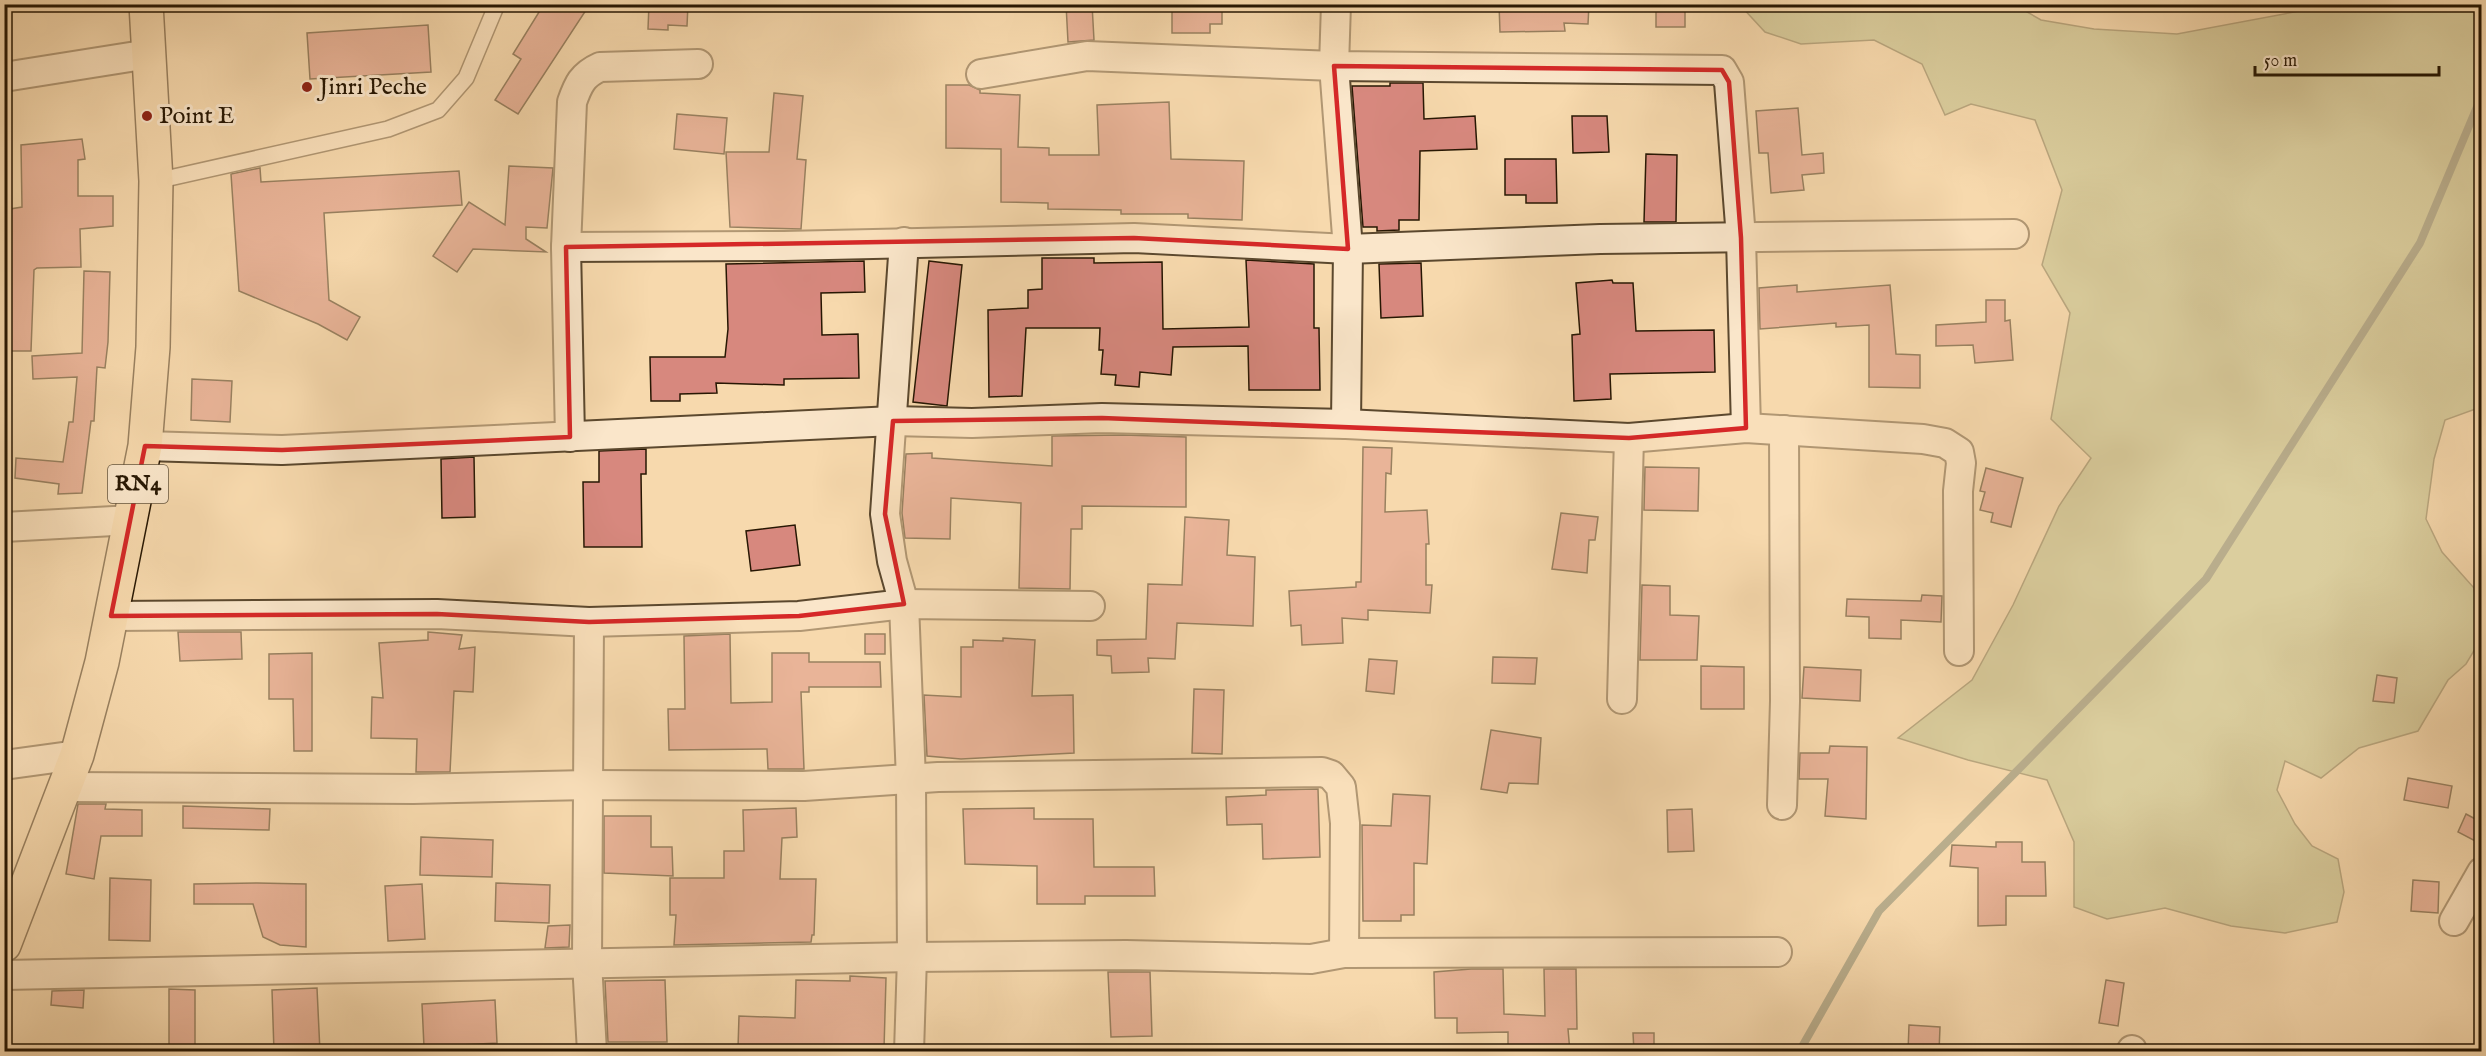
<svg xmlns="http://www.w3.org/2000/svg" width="2486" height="1056" font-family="'IM FELL English',serif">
  <rect width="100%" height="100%" fill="#f7d9ad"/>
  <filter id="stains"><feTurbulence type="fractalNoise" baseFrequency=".00333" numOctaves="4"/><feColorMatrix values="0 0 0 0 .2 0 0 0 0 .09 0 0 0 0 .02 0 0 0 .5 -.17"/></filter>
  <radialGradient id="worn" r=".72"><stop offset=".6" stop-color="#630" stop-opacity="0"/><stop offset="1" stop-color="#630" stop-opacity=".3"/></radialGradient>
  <polygon fill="#b9c08d" stroke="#706c48" stroke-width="1.5" points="1740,5 2015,5 2041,20 2094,29 2177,34 2305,10 2319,5 2481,5 2481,407 2445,420 2434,459 2426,519 2442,552 2474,588 2481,639 2466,664 2448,680 2418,731 2359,748 2321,778 2285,761 2277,790 2295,824 2312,846 2338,859 2344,892 2337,922 2285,933 2231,926 2165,908 2107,919 2074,907 2074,842 2047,780 1968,760 1898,738 1972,680 2013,605 2059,506 2091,458 2051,419 2070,313 2042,265 2062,190 2035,120 1971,104 1945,115 1922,64 1874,40 1801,44 1765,32"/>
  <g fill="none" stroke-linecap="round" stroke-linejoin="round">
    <polyline stroke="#6e7964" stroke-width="8" points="1799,1052 1879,911 2206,579 2420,243 2482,95"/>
  </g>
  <g fill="#d7887e" stroke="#271703" stroke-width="1.5">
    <polygon points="544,4 590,4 518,114 495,100 521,59 513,54"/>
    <polygon points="649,4 688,4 687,26 668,25 668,30 648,29"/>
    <polygon points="1066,4 1092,4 1094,40 1068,42"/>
    <polygon points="1172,4 1222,4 1222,24 1210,24 1210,33 1172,33"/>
    <polygon points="1499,4 1589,4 1588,24 1564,23 1565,31 1500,32"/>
    <rect x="1656" y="4" width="29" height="23"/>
    <polygon points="428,25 431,72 310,79 307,33"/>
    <polygon points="1390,83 1423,83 1424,119 1475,116 1477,149 1420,151 1419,220 1399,220 1399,230 1377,231 1377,227 1363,227 1352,86 1390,86"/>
    <polygon points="946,85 969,85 980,90 980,93 1020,95 1018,147 1049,148 1049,155 1099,155 1097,105 1169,102 1171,159 1244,161 1242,220 1188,218 1188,214 1121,214 1121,210 1048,209 1048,203 1001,202 1001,149 946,148"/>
    <polygon points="774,93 803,96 797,159 806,160 801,229 730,227 726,152 769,152"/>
    <polygon points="1798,108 1802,155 1823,153 1824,173 1802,175 1804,190 1771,193 1768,153 1759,153 1756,111"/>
    <polygon points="677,114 727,118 724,154 674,149"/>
    <polygon points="1572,116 1607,116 1609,152 1573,153"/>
    <polygon points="82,139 85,159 78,160 78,196 113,196 113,226 80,229 81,267 37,268 34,270 31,351 4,351 4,210 22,207 21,145"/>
    <polygon points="1646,154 1677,155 1676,222 1644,222"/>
    <polygon points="1505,159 1556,159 1557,203 1526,203 1526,195 1505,195"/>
    <polygon points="509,166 553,168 547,228 526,227 526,239 546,252 473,249 457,272 433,256 469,202 505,225"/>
    <polygon points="260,168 261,182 459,171 462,205 324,213 329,300 360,317 347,340 318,324 239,291 231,174"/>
    <polygon points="1042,258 1094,258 1094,263 1162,262 1163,329 1249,327 1246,260 1314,264 1314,328 1319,328 1320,390 1249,390 1248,346 1173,347 1171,375 1140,372 1139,387 1115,385 1116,375 1101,374 1103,350 1099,350 1100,328 1026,328 1022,396 989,397 988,310 1028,308 1028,290 1042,289"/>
    <polygon points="864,261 865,292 821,293 822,335 858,334 859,378 784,379 784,385 716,383 717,393 680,394 680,401 651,401 650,357 725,357 728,329 726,264"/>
    <polygon points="929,261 962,265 947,406 913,402"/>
    <polygon points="1421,263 1423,316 1381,318 1379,264"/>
    <polygon points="84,271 110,272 108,342 105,368 97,367 94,421 91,421 82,493 58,494 59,484 15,478 16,458 63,462 69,422 73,422 77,377 33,379 32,356 82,353"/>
    <polygon points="1612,280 1613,283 1633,283 1636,331 1714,330 1715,372 1610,374 1611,399 1574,401 1572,335 1580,334 1576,283"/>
    <polygon points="1797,285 1797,292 1890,285 1896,354 1920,355 1920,388 1869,387 1869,325 1836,327 1836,323 1760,329 1759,288"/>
    <polygon points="1986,300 2005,300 2005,321 2010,320 2013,360 1975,363 1973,345 1936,346 1936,325 1986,322"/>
    <polygon points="192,379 232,381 230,422 191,420"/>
    <polygon points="1123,435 1186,437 1186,507 1082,506 1082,529 1071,529 1070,589 1019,588 1021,503 951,498 950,539 905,538 902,513 906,454 932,453 932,458 1052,466 1052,436"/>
    <polygon points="1363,447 1392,448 1391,474 1386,473 1385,512 1427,510 1429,544 1426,544 1426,585 1432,585 1430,613 1368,610 1368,620 1342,618 1343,643 1302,645 1301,625 1291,626 1289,591 1356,587 1356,582 1361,582"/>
    <polygon points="646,449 646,474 641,474 642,547 584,547 583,482 599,482 599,451"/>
    <polygon points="474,457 475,517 442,518 441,459"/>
    <polygon points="1645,467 1699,468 1698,511 1644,510"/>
    <polygon points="1986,468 2023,478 2011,527 1991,522 1993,513 1980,510 1985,492 1980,491"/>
    <polygon points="1561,513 1598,517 1595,540 1589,540 1587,573 1552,569"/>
    <polygon points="1185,517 1229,520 1227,555 1255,557 1253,626 1177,623 1175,659 1148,658 1149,672 1112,673 1111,656 1097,655 1097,640 1146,639 1148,584 1182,585"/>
    <polygon points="795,525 800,565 751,571 746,531"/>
    <polygon points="1642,585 1670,586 1670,615 1699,616 1697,660 1640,660"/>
    <polygon points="1922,595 1942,596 1941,622 1901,620 1901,639 1869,638 1869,617 1846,616 1847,599 1921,601"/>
    <polygon points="178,632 241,632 242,659 180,661"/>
    <polygon points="428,632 462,635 459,649 475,647 473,692 454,691 450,772 416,772 417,739 371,738 372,697 383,698 379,643 428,640"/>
    <polygon points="730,634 731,703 772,702 772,653 809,653 809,662 880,662 881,687 809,687 809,692 801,692 804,769 768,769 767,749 669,750 668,709 685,709 684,636"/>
    <rect x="865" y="634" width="20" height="20"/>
    <polygon points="1003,638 1035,640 1032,696 1073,695 1074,753 961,759 927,756 924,695 961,697 961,647 973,647 973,640 1003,641"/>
    <polygon points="312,653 312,751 294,751 293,699 269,699 269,654"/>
    <polygon points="1493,657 1537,658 1535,684 1492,683"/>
    <polygon points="1369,659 1397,661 1394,694 1366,691"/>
    <polygon points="1701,666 1744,667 1744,709 1701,709"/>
    <polygon points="1804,667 1861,670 1860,701 1802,698"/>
    <polygon points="2377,675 2397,678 2394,703 2373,701"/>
    <polygon points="1194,689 1224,690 1222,754 1192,753"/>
    <polygon points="1491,730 1541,738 1538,784 1509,783 1507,793 1481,789"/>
    <polygon points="1830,746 1867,747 1866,819 1825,816 1828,779 1799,779 1800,753 1829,753"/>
    <polygon points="2408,778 2452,786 2448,808 2404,800"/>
    <polygon points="1318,789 1320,857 1263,859 1262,824 1227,825 1226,797 1266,795 1266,790"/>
    <polygon points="1393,794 1430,796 1427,864 1414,863 1414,915 1401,915 1401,921 1363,921 1362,825 1391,826"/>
    <polygon points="78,804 106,804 105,809 142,810 142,836 101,836 94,879 66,874"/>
    <polygon points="183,806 270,809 269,830 183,828"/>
    <polygon points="796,808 797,837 782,838 780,879 816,879 814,935 812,935 811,942 674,945 676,915 670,915 670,878 724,878 724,851 744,851 743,810"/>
    <polygon points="1034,808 1034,819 1093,819 1094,867 1154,867 1155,896 1085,896 1085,904 1037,904 1037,866 965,864 963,809"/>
    <polygon points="1692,809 1694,851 1668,852 1667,810"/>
    <polygon points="2466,814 2481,822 2481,844 2458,832"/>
    <polygon points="604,816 651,816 651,847 672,847 673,876 604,873"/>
    <polygon points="421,837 493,840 492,877 420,875"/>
    <polygon points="1996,842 2022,842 2022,862 2045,862 2046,896 2006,896 2006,925 1978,926 1978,868 1950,866 1952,845 1996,847"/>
    <polygon points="110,878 151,880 150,941 109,940"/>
    <polygon points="2413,880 2439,882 2438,913 2411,911"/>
    <polygon points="257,883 306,884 306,947 280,945 263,937 253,904 194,904 194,884"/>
    <polygon points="496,883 550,885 549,923 495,921"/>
    <polygon points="422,884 425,939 388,941 385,886"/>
    <polygon points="570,925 569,947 545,948 548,926"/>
    <polygon points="1471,969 1503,969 1504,1014 1545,1016 1544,969 1576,969 1577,1029 1568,1029 1570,1052 1508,1052 1508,1032 1457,1033 1457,1018 1435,1018 1434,972"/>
    <polygon points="1108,972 1150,972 1152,1036 1111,1037"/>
    <polygon points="850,976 886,978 884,1049 832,1046 832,1051 738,1048 739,1016 795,1018 796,980 850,981"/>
    <polygon points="665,980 667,1042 608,1042 605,981"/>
    <polygon points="2106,980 2124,983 2118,1026 2099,1023"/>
    <polygon points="317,988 320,1052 274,1052 272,990"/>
    <polygon points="169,989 195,990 195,1052 169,1052"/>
    <polygon points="84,990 83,1008 51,1005 52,991"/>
    <polygon points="495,1000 497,1043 424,1047 422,1004"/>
    <polygon points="1909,1025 1940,1027 1939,1052 1908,1052"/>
    <polygon points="1633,1033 1654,1033 1654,1052 1634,1052"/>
  </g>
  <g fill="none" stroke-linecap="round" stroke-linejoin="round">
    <g stroke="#5b482e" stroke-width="18">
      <polyline id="service" points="156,181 388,129 438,110 466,78 497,4"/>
    </g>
    <g stroke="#5b482e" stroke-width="32">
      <g id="minor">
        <polyline points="1336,4 1334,66 1348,249 1346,424"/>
        <polyline points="981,74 1087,56 1334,66 1722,70 1729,82 1741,238 1746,428"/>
        <polyline points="4,77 149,54"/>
        <polyline points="904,242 885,514 892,561 904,604 911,780 912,957 909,1052"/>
        <polyline points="566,247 784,246 1134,238 1348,249 1600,239 2014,234"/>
        <path d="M570 437 566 247 572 102C578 85 582 75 600 67L698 64"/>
        <polyline points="145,446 282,450 893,421 972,423 1102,418 1346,424 1629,438 1746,428 1923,439 1945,443 1959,452 1961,463 1958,491 1959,651"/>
        <polyline points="4,527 132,520"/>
        <polyline points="111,616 437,614 589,622 799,616 904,604 1090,606"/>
        <polyline points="589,622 587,962 592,1052"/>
        <polyline points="1622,699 1629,438"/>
        <polyline points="4,765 77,755"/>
        <polyline points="66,787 413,789 588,785 804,786 938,777 1322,772 1331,775 1341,787 1345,823 1344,953"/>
        <polyline points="1782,805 1785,701 1784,430"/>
        <polyline points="2454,921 2482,872"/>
        <polyline points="4,975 912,957 1126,955 1311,959 1344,953 1777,952"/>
        <polyline points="2131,1052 2132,1050"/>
      </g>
    </g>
    <g stroke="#271703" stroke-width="36">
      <polyline id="trunk" points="4,945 77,755 102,662 145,446 153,347 156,181 146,4"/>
    </g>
    <use href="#service" stroke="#fae6ca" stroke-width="15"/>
    <use href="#minor" stroke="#fae6ca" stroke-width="28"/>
    <use href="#trunk" stroke="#f7d9ad" stroke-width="33"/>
  </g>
  <path d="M0 0H2486V1056H0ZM1334 66 1722 70 1729 82 1741 238 1746 428 1629 438 1102 418 893 421 885 514 904 604 799 616 589 622 437 614 111 616 145 446 282 450 570 437 566 247 1134 238 1348 249Z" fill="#f7d9ad" fill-opacity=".55" fill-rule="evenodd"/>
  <path fill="none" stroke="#d62828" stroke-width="4.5" stroke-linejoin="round" d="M1334 66 1722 70 1729 82 1741 238 1746 428 1629 438 1102 418 893 421 885 514 904 604 799 616 589 622 437 614 111 616 145 446 282 450 570 437 566 247 1134 238 1348 249Z"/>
  <g fill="#8f2418" stroke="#fae6ca" stroke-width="2">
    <circle cx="307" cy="87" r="6"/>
    <circle cx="147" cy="116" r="6"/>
  </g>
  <g text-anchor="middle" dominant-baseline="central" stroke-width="6" stroke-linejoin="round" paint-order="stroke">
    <rect fill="#fae6ca" stroke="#66553f" stroke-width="1.5" x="108" y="465" width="60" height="38" rx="4.5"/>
    <g font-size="22" font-weight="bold" fill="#271703">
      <text x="138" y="484">RN4</text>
    </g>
    <g font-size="24" fill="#271703" stroke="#fae6ca" text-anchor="start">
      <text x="319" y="87">Jinri Peche</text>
      <text x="159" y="116">Point E</text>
    </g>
  </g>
  <rect width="2486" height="1056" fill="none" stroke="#f7d9ad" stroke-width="24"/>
  <rect x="6" y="6" width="2474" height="1044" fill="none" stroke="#271703" stroke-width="3"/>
  <rect x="12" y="12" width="2462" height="1032" fill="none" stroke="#271703" stroke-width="1.5"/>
  <path d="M2255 66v9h184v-9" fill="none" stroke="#271703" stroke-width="3"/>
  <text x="2264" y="66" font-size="18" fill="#271703" stroke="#fae6ca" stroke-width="4.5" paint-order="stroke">50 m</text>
  <rect width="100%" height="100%" filter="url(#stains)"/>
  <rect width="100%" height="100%" fill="url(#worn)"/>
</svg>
